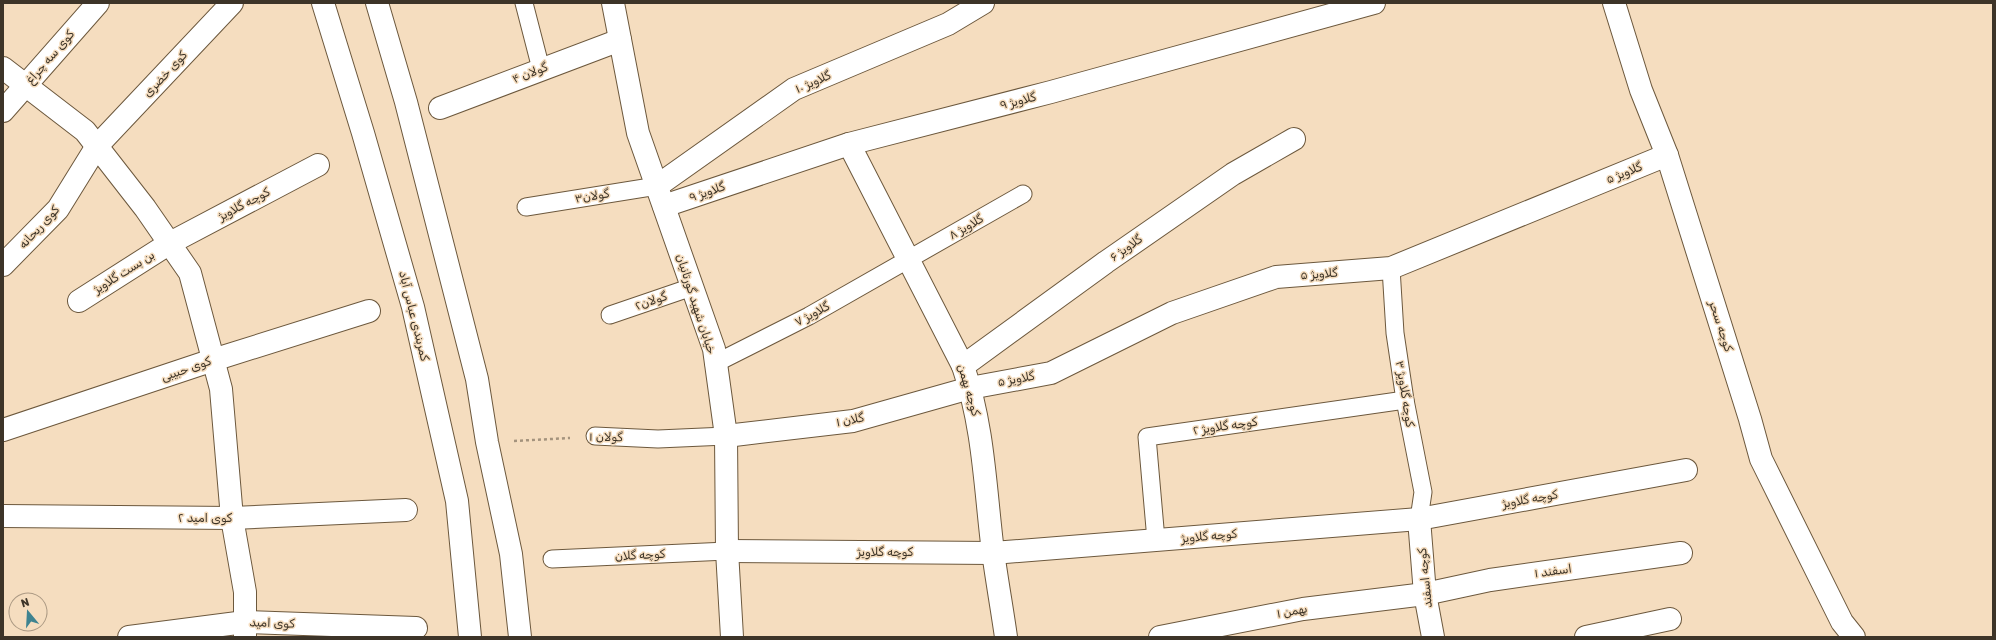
<svg xmlns="http://www.w3.org/2000/svg" width="1996" height="640" font-family="Rubik,Cairo,sans-serif">
  <rect width="100%" height="100%" fill="#f5ddbf"/>
  <g fill="none" stroke-linecap="round" stroke-linejoin="round">
    <g stroke="#6c583d" stroke-width="19">
      <g id="lane">
        <polyline points="524,3 541,69"/>
        <polyline points="526,207 657,186"/>
        <polyline points="1391,268 1395,333 1405,400 1423,492 1419,519"/>
        <polyline points="610,315 692,287"/>
        <polyline points="714,364 809,316 1023,194"/>
        <polyline points="595,436 658,439 726,436"/>
        <polyline points="1156,540 1147,437 1405,400"/>
        <polyline points="552,559 727,551"/>
      </g>
    </g>
    <g stroke="#6c583d" stroke-width="24">
      <g id="street">
        <polyline points="613,3 638,133 714,349 726,436 727,551 732,637"/>
        <polyline points="1614,3 1641,90 1667,155 1750,419 1761,459 1842,622 1854,637"/>
        <polyline points="3,68 85,131 145,208 190,273 221,389 232,518 245,592 245,637"/>
        <polyline points="440,108 620,40"/>
        <polyline points="3,111 98,3"/>
        <path d="M849 144 963 366C984 428 985 488 993 552 997 581 1002 609 1006 637"/>
        <polyline points="657,186 794,89 948,24 983,3"/>
        <polyline points="664,206 849,144 1051,92 1374,3"/>
        <polyline points="3,265 58,209 97,146 232,3"/>
        <polyline points="79,301 170,243 318,165"/>
        <polyline points="963,366 1106,262 1233,174 1294,139"/>
        <polyline points="3,430 213,360 369,311"/>
        <polyline points="726,436 853,421 970,388 1051,373 1172,313 1276,277 1391,268 1667,155"/>
        <polyline points="3,516 232,518 406,510"/>
        <polyline points="1419,519 1425,594 1433,637"/>
        <polyline points="727,551 993,553 1419,519 1686,470"/>
        <polyline points="129,637 245,622 416,628"/>
        <polyline points="1160,637 1303,609 1425,594 1490,580 1681,553"/>
        <polyline points="1586,637 1670,619"/>
      </g>
    </g>
    <g stroke="#6c583d" stroke-width="24">
      <g id="secondary">
        <polyline points="323,3 363,133 413,307 457,501 470,637"/>
        <polyline points="377,3 406,102 477,379 487,442 511,554 520,637"/>
      </g>
    </g>
    <polyline stroke="#a4937d" stroke-width="2.5" stroke-dasharray="3 3" stroke-linecap="butt" points="514,441 570,438"/>
    <use href="#lane" stroke="#fff" stroke-width="17"/>
    <use href="#street" stroke="#fff" stroke-width="22"/>
    <use href="#secondary" stroke="#fff" stroke-width="22"/>
  </g>
  <g text-anchor="middle" dominant-baseline="central" stroke-width="3" stroke-linejoin="round" paint-order="stroke">
    <g font-size="12" fill="#3d3428" stroke="#f5ddbf">
      <text transform="translate(50 57) rotate(-49)">کوی سه چراغ</text>
      <text transform="translate(530 73) rotate(-21)">گولان ۴</text>
      <text transform="translate(165 74) rotate(-47)">کوی خضری</text>
      <text transform="translate(813 82) rotate(-24)">گلاویژ ۱۰</text>
      <text transform="translate(1018 101) rotate(-14)">گلاویژ ۹</text>
      <text transform="translate(1624 173) rotate(-22)">گلاویژ ۵</text>
      <text transform="translate(707 192) rotate(-19)">گلاویژ ۹</text>
      <text transform="translate(592 196) rotate(-9)">گولان۳</text>
      <text transform="translate(244 204) rotate(-28)">کوچه گلاویژ</text>
      <text transform="translate(39 227) rotate(-47)">کوی ریحانه</text>
      <text transform="translate(966 227) rotate(-30)">گلاویژ ۸</text>
      <text transform="translate(1126 248) rotate(-35)">گلاویژ ۶</text>
      <text transform="translate(124 272) rotate(-32)">بن بست گلاویژ</text>
      <text transform="translate(1319 274) rotate(-4)">گلاویژ ۵</text>
      <text transform="translate(651 301) rotate(-19)">گولان۲</text>
      <text transform="translate(696 304) rotate(72)">خیابان شهید گورتانیان</text>
      <text transform="translate(812 314) rotate(-28)">گلاویژ ۷</text>
      <text transform="translate(414 316) rotate(76)">کمربندی عباس آباد</text>
      <text transform="translate(1721 326) rotate(72)">کوچه سحر</text>
      <text transform="translate(186 369) rotate(-19)">کوی حبیبی</text>
      <text transform="translate(1016 379) rotate(-10)">گلاویژ ۵</text>
      <text transform="translate(969 390) rotate(74)">کوچه بهمن</text>
      <text transform="translate(1405 394) rotate(81)">کوچه گلاویژ ۳</text>
      <text transform="translate(850 420) rotate(-11)">گلان ۱</text>
      <text transform="translate(1225 426) rotate(-8)">کوچه گلاویژ ۲</text>
      <text transform="translate(606 437) rotate(1)">گولان ۱</text>
      <text transform="translate(1530 499) rotate(-10)">کوچه گلاویژ</text>
      <text x="205" y="518">کوی امید ۲</text>
      <text transform="translate(1209 536) rotate(-5)">کوچه گلاویژ</text>
      <text x="885" y="552">کوچه گلاویژ</text>
      <text transform="translate(640 555) rotate(-3)">کوچه گلان</text>
      <text transform="translate(1553 571) rotate(-8)">اسفند ۱</text>
      <text transform="translate(1425 578) rotate(-96)">کوچه اسفند</text>
      <text transform="translate(1292 611) rotate(-10)">بهمن ۱</text>
      <text transform="translate(272 623) rotate(2)">کوی امید</text>
    </g>
  </g>
  <rect width="1996" height="640" fill="none" stroke="#3d3428" stroke-width="8"/>
  <g transform="translate(28 612) rotate(342)"><circle r="19" fill="#f5ddbf" stroke="#ab9983"/>
  <path d="M0-3L7 15L0 10L-7 15Z" fill="#3e8390"/>
  <text y="-6" font-size="11" font-weight="bold" text-anchor="middle" fill="#3d3428">N</text>
  </g>
</svg>
